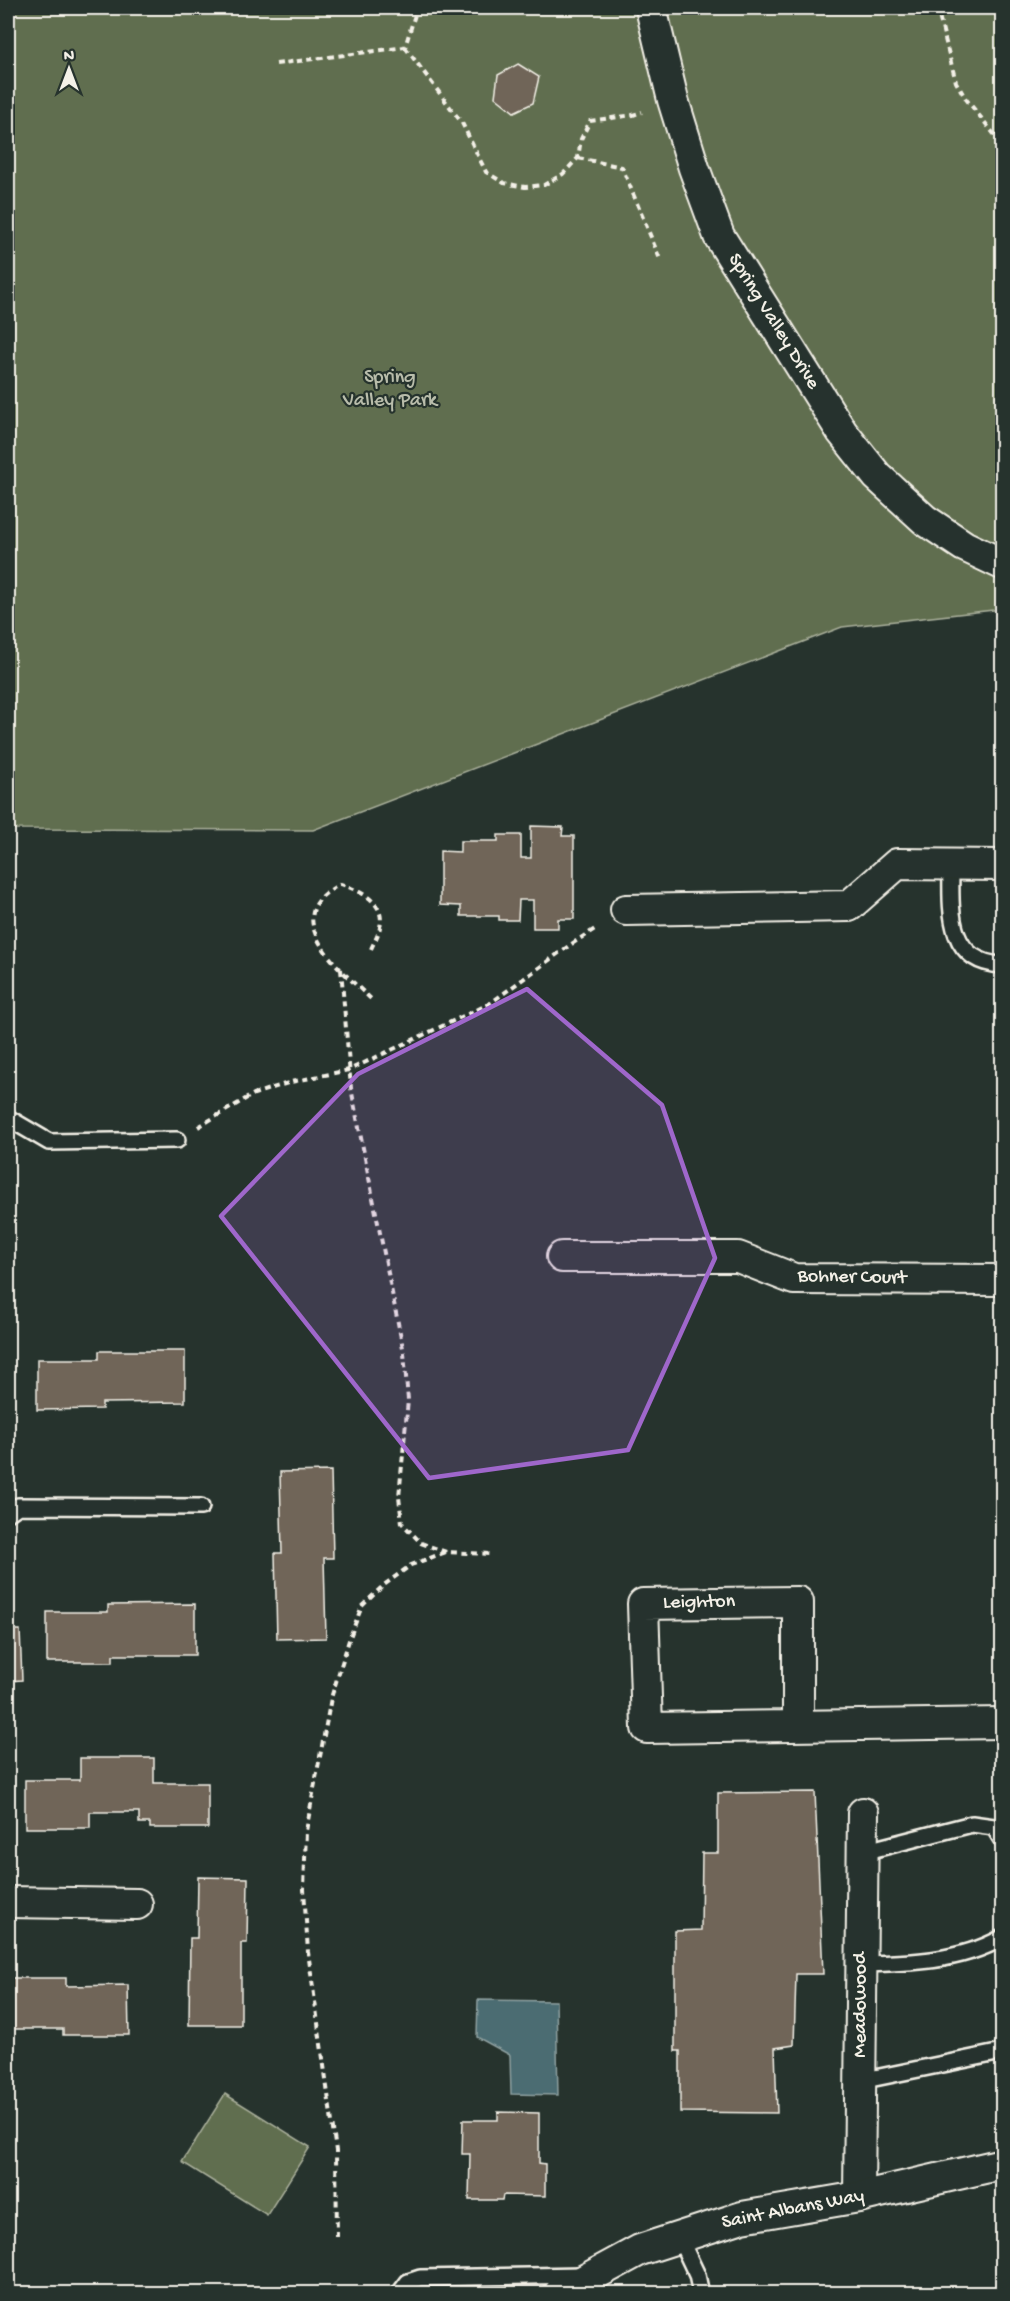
<svg xmlns="http://www.w3.org/2000/svg" width="1010" height="2301" font-family="'Gochi Hand',sans-serif">
  <rect width="100%" height="100%" fill="#26332d"/>
  <filter id="ink" filterUnits="userSpaceOnUse"><feTurbulence type="fractalNoise" baseFrequency=".0167" numOctaves="2"/><feDisplacementMap in="SourceGraphic" scale="12" xChannelSelector="R" yChannelSelector="G"/><feConvolveMatrix kernelMatrix="1 2 1 2 8 2 1 2 1" color-interpolation-filters="sRGB"/></filter>
  <g filter="url(#ink)">
    <g fill="#616e4f" stroke="#aab09c" stroke-width="1.5">
      <polygon points="8,8 1002,8 1002,609 842,627 313,830 8,829"/>
      <polygon points="225,2094 310,2147 267,2215 182,2162"/>
    </g>
    <polygon fill="#4b6c72" stroke="#8fa1a1" stroke-width="1.5" points="478,2000 556,2001 558,2095 511,2094 510,2055 477,2037"/>
    <g fill="#6f6558" stroke="#f4f1e8" stroke-width="1.5">
      <polygon points="518,64 539,77 533,103 514,112 495,97 498,75"/>
      <polygon points="531,826 563,827 562,836 574,836 574,919 558,919 558,928 533,928 533,900 519,900 518,920 499,920 499,916 461,916 461,906 440,905 440,851 460,852 460,841 498,841 498,835 521,835 521,858 531,858"/>
      <polygon points="99,1351 185,1351 185,1402 102,1403 102,1409 37,1410 37,1359 99,1359"/>
      <polygon points="331,1471 333,1558 324,1558 326,1638 277,1639 275,1553 282,1553 280,1472"/>
      <polygon points="195,1604 195,1655 113,1655 113,1662 47,1662 47,1612 108,1612 108,1605"/>
      <polygon points="8,1630 20,1630 22,1680 8,1681"/>
      <polygon points="80,1758 154,1758 154,1783 208,1783 208,1828 150,1828 150,1823 139,1823 139,1812 90,1812 90,1828 25,1828 25,1780 80,1780"/>
      <polygon points="815,1792 823,1974 796,1974 794,2045 775,2048 777,2113 680,2112 680,2051 675,2051 675,1931 701,1930 702,1853 718,1853 718,1793"/>
      <polygon points="198,1877 248,1878 247,1943 241,1943 241,2025 189,2025 190,1938 197,1938"/>
      <polygon points="8,1978 66,1978 66,1986 128,1985 129,2035 63,2035 63,2029 8,2029"/>
      <polygon points="498,2112 539,2113 539,2163 545,2164 545,2196 503,2195 502,2200 469,2200 470,2154 462,2154 463,2120 498,2120"/>
    </g>
    <g fill="none" stroke-linecap="round" stroke-linejoin="round">
      <g stroke="#f4f1e8" stroke-width="20">
        <g id="service">
          <path d="M951 864C951 907 945 962 1002 965"/>
          <polyline points="8,1118 49,1142 177,1140"/>
          <polyline points="8,1513 18,1506 201,1507"/>
          <polyline points="863,1852 972,1824 994,1827 1002,1840"/>
          <path d="M861 1964C909 1963 959 1962 1002 1938"/>
          <polyline points="860,2081 1002,2052"/>
          <polyline points="679,2237 697,2275 701,2294"/>
          <polyline points="399,2294 408,2282 420,2278 582,2275"/>
        </g>
      </g>
      <g stroke="#f4f1e8" stroke-width="34">
        <g id="minor">
          <polyline points="651,8 673,100 694,168 719,236 842,432 877,476 925,520 964,546 1002,564"/>
          <polyline points="626,910 849,906 897,864 1002,865"/>
          <polyline points="562,1257 738,1257 794,1279 1002,1280"/>
          <polyline points="798,1726 798,1602 643,1604 647,1728 1002,1723"/>
          <polyline points="8,1902 137,1904"/>
          <polyline points="859,2197 863,1813"/>
          <polyline points="559,2294 640,2250 742,2217 859,2197 1002,2164"/>
        </g>
      </g>
      <g stroke="#f4f1e8" stroke-width="4" stroke-dasharray="6 4.5" stroke-linecap="butt">
        <polyline points="937,8 956,82 966,99 1002,144"/>
        <polyline points="405,47 462,123 486,172 504,183 525,187 544,185 563,174 578,158 581,139 590,121 633,115 642,112"/>
        <polyline points="276,64 405,47 417,8"/>
        <polyline points="578,158 622,167 660,259"/>
        <path d="M371 949C374 942 379 934 380 927 386 902 360 891 341 884 274 916 341 970 372 1000"/>
        <polyline points="341,969 351,1088 404,1353 408,1400 399,1497 402,1523 421,1543 446,1552 491,1554"/>
        <polyline points="198,1127 254,1094 291,1082 349,1070 489,1004 570,945 598,927"/>
        <polyline points="337,2237 336,2151 308,1952 304,1889 306,1831 331,1698 350,1637 362,1606 384,1585 411,1565 446,1552"/>
      </g>
      <use href="#service" stroke="#26332d" stroke-width="15"/>
      <use href="#minor" stroke="#26332d" stroke-width="30"/>
    </g>
  </g>
  <path fill="#9f67cb" fill-opacity="0.2" stroke="#9f67cb" stroke-width="4.5" stroke-linejoin="round" d="M527 989 662 1105 715 1258 628 1450 429 1478 221 1216 358 1074Z"/>
  <g text-anchor="middle" dominant-baseline="central" stroke-width="4.5" stroke-linejoin="round" paint-order="stroke">
    <g font-size="20" fill="#f4f1e8" stroke="#26332d">
      <text transform="translate(773 322) rotate(58)">Spring Valley Drive</text>
      <text transform="translate(852 1278) rotate(1)">Bohner Court</text>
      <text transform="translate(699 1603) rotate(-1)">Leighton</text>
      <text transform="translate(861 2005) rotate(-90)">Meadowood</text>
      <text transform="translate(793 2210) rotate(-11)">Saint Albans Way</text>
    </g>
    <g font-size="20" fill="#b9bdab" stroke="#26332d">
      <text x="390" y="378">Spring<tspan x="390" dy="23">Valley Park</tspan></text>
    </g>
  </g>
  <rect width="1010" height="2301" fill="none" stroke="#26332d" stroke-width="30"/>
  <rect x="15" y="15" width="980" height="2271" fill="none" stroke="#f4f1e8" stroke-width="2" filter="url(#ink)"/>
  <g transform="translate(69 69)" stroke="#26332d" stroke-width="4.5" paint-order="stroke">
  <path d="M0-4.5L10 22L0 15L-10 22Z" fill="#f4f1e8"/>
  <text y="-9" font-size="16" font-weight="bold" text-anchor="middle" fill="#f4f1e8">N</text>
  </g>
</svg>
